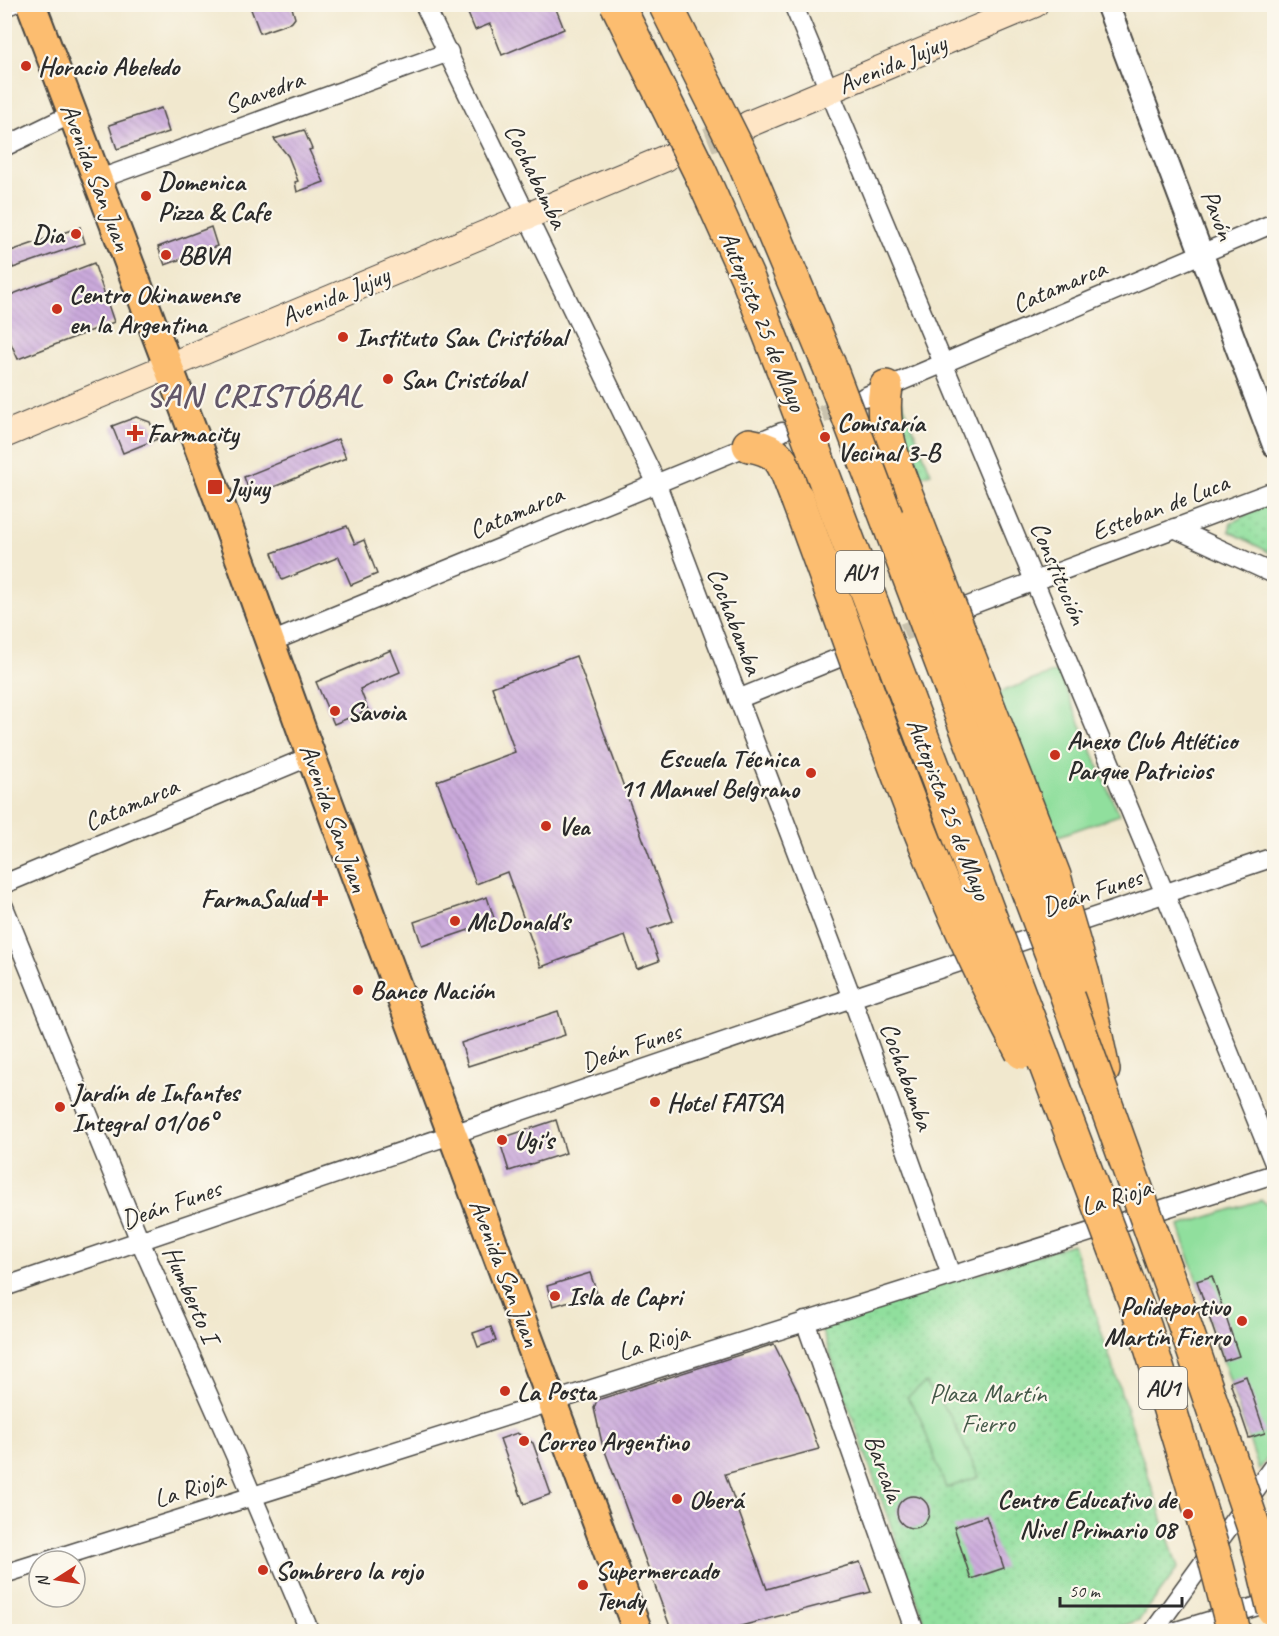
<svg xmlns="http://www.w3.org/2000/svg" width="1279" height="1636" font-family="Caveat,sans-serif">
  <defs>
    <pattern id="park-dots" width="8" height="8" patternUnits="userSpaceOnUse" patternTransform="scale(1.5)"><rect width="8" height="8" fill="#90df9d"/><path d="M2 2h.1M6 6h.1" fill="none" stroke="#7cc087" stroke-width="1.8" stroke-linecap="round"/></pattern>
    <pattern id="building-back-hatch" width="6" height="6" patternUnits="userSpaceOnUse" patternTransform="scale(1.5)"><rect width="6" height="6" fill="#cbaadc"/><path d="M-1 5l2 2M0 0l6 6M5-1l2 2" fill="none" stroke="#ae92bd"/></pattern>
  </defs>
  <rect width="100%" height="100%" fill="#fbf7ec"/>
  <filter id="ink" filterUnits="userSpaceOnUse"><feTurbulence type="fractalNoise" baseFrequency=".0167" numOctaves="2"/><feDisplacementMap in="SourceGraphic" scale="12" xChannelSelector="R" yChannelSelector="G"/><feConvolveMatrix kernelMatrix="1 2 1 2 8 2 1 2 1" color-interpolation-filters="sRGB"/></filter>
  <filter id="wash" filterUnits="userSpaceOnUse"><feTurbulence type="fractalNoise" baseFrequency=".008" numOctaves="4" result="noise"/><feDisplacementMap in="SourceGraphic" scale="24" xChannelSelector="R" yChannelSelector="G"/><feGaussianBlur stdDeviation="1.35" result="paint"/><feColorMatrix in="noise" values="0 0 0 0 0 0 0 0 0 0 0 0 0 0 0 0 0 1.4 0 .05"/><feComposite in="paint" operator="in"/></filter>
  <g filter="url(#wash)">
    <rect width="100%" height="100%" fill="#f1e8ce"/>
    <g fill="url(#park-dots)" stroke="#5e8564" stroke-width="1.5">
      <polygon points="902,401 931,473 913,479 894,405"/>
      <polygon points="1274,500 1274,555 1229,531 1231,523"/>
      <polygon points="1073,1244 1178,1568 1139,1620 1106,1632 928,1631 819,1323"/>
    </g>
    <g fill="#90df9d" stroke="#5e8564" stroke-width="1.5">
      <polygon points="1058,671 1119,815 1047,840 995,694"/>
      <polygon points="1261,1200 1272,1207 1274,1215 1274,1449 1259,1470 1179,1226"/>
      <polygon points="925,1383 951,1417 979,1477 946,1488 919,1415 907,1397"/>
    </g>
    <g id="blocks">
      <g fill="url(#building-back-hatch)">
        <polygon points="249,4 291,4 295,18 292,22 260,33"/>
        <polygon points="464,4 554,4 564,29 502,55 490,24 475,30"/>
        <polygon points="161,108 169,132 117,149 109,125"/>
        <polygon points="304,130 312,149 309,150 324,182 297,192 295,182 298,181 288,156 274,139"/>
        <polygon points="80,227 85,243 13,268 8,252"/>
        <polygon points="211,227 217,246 165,265 158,247"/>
        <polygon points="94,263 114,322 18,359 8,337 5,338 5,297"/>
        <polygon points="136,417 150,422 157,439 123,453 112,426"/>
        <polygon points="338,439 346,458 251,496 244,477"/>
        <polygon points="347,526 355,544 364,540 377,574 351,585 339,557 282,580 272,553"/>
        <polygon points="391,650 400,672 360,689 368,710 334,724 316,682"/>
        <polygon points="576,656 673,921 648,930 659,961 637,969 625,936 541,967 507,872 476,884 437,781 515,752 492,687"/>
        <polygon points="487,897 495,921 422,946 414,922"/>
        <polygon points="558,1011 565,1035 468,1066 461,1043"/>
        <polygon points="556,1120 566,1153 509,1171 499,1139"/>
        <polygon points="590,1273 597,1293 553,1306 547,1286"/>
        <polygon points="1212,1276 1239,1356 1224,1361 1197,1281"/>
        <polygon points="491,1327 496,1341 478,1347 473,1333"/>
        <polygon points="774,1344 798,1392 819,1449 725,1474 767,1589 860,1562 871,1592 718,1632 672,1632 602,1443 594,1408 597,1400"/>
        <polygon points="1246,1376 1265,1433 1249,1438 1230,1382"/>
        <polygon points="517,1433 533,1443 551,1494 524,1504 500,1439"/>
        <circle cx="913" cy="1512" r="16"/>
        <polygon points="986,1516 1004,1568 971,1579 954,1527"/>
      </g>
    </g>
  </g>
  <g filter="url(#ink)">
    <use href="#blocks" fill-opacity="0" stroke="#494743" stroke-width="1.5"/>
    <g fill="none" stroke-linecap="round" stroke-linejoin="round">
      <g stroke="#c9c2ad" stroke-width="18" stroke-dasharray="18 9" stroke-linecap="butt">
        <polyline points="797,425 852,402"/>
        <polyline points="878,642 934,620"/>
      </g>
      <polyline stroke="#c9c2ad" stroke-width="26" stroke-dasharray="26 13" stroke-linecap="butt" points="672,155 746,125"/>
      <g stroke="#494743" stroke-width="21">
        <g id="minor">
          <polyline points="424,4 656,482 852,998 951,1275"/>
          <polyline points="793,4 1165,894 1274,1163"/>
          <polyline points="4,7 12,4"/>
          <polyline points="4,147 72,114"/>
          <polyline points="97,180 449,52"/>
          <polyline points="864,397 1274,223"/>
          <polyline points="1174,528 1274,574"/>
          <polyline points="963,608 1274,491"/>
          <polyline points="271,642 782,432"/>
          <polyline points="738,699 846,655"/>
          <polyline points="4,884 311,756"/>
          <polyline points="4,907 140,1241 235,1455 310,1632"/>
          <polyline points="4,1287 852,998 1274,857"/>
          <polyline points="805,1321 915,1632"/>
          <polyline points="47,1561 1274,1174"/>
          <polyline points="4,1574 39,1563"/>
          <polyline points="1153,1632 1274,1465"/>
          <polyline points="1173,1632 1274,1601"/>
        </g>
      </g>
      <g stroke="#494743" stroke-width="26">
        <polyline id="tertiary" points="1107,4 1274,445"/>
      </g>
      <g stroke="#494743" stroke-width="28">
        <g id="secondary">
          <polyline points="749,124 1035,4"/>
          <polyline points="4,435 666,158"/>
        </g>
      </g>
      <g stroke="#494743" stroke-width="32">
        <polyline id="primary" points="31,4 217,495 311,756 638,1632"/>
      </g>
      <g stroke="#494743" stroke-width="36">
        <g id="motorway">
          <path d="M886 387C878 434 900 477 916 520"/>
          <path d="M749 445C786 451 784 468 797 498"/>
          <polyline points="1083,975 1103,1070"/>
        </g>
      </g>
      <use href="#minor" stroke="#fff" stroke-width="18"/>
      <use href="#tertiary" stroke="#fff" stroke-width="22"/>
      <use href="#secondary" stroke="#fee5c5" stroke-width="26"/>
      <use href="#primary" stroke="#fcbd6f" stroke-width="28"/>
      <use href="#motorway" stroke="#fcbd6f" stroke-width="33"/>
      <g stroke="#494743" stroke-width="36" stroke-linecap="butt">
        <g id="motorway-bridge">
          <polyline points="617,4 700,172 748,279 790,387 1145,1328 1213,1551 1234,1632"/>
          <polyline points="665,4 743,160 829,365 1057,968 1181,1314 1255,1531 1274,1610"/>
          <path d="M797 498C867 684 927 877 1022 1052"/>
          <polyline points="916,520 1054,876 1083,975"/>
        </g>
      </g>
      <use href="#motorway-bridge" stroke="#fcbd6f" stroke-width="33"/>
    </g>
  </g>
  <g fill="#c8321e" stroke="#fbf7ec" stroke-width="2">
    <circle cx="26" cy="66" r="6"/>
    <circle cx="146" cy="196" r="6"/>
    <circle cx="76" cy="234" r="6"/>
    <circle cx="166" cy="255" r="6"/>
    <circle cx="57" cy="309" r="6"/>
    <circle cx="343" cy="337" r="6"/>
    <circle cx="388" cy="379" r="6"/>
    <path d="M132 424h6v6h6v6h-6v6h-6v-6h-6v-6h6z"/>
    <circle cx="825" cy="437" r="6"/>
    <rect x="207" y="479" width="16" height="16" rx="3"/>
    <circle cx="335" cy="711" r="6"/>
    <circle cx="1055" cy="755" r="6"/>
    <circle cx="811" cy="773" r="6"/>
    <circle cx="546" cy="826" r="6"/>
    <path d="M317 889h6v6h6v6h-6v6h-6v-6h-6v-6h6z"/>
    <circle cx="455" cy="921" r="6"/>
    <circle cx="358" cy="990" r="6"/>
    <circle cx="655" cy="1102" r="6"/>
    <circle cx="60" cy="1107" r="6"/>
    <circle cx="502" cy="1140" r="6"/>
    <circle cx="555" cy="1296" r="6"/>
    <circle cx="1242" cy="1321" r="6"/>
    <circle cx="505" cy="1391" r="6"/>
    <circle cx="524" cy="1441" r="6"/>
    <circle cx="677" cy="1499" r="6"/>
    <circle cx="1188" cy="1514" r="6"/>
    <circle cx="263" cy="1570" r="6"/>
    <circle cx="583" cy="1585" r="6"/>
  </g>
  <g text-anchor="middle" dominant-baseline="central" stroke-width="4.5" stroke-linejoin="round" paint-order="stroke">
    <g fill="#fbf7ec" stroke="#696865" stroke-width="1.5">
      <rect x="836" y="551" width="48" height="42" rx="4.5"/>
      <rect x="1139" y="1367" width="48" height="42" rx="4.5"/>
    </g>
    <g font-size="24" font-weight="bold" fill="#2b2b2b">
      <text x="860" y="572">AU1</text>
      <text x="1163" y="1388">AU1</text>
    </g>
    <g font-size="26" fill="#2b2b2b" stroke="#fbf7ec">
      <text transform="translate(892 64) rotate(-23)">Avenida Jujuy</text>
      <text transform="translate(264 92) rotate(-20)">Saavedra</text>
      <text transform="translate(536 176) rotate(64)">Cochabamba</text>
      <text transform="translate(96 177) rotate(69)">Avenida San Juan</text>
      <text transform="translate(1218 215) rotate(69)">Pavón</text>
      <text transform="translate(1059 286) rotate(-23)">Catamarca</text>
      <text transform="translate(335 296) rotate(-23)">Avenida Jujuy</text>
      <text transform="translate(763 321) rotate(68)">Autopista 25 de Mayo</text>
      <text transform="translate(1160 507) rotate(-21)">Esteban de Luca</text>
      <text transform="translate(516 512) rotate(-23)">Catamarca</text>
      <text transform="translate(1059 573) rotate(67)">Constitución</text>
      <text transform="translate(735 621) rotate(69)">Cochabamba</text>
      <text transform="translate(131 804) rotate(-23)">Catamarca</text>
      <text transform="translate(949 809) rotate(69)">Autopista 25 de Mayo</text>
      <text transform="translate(334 818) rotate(70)">Avenida San Juan</text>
      <text transform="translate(1092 892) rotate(-18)">Deán Funes</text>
      <text transform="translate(631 1047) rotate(-19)">Deán Funes</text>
      <text transform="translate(907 1076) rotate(70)">Cochabamba</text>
      <text transform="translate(1116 1197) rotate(-17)">La Rioja</text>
      <text transform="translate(171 1204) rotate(-19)">Deán Funes</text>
      <text transform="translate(505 1273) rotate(69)">Avenida San Juan</text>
      <text transform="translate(191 1294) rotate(66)">Humberto I</text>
      <text transform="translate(653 1342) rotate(-17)">La Rioja</text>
      <text transform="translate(884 1468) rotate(70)">Barcala</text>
      <text transform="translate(189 1489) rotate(-17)">La Rioja</text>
    </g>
    <g font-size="26" font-weight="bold" fill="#2b2b2b" stroke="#fbf7ec" text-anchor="start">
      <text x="38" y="66">Horacio Abeledo</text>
      <text x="158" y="181">Domenica<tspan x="158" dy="30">Pizza &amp; Cafe</tspan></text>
      <text x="64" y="234" text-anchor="end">Dia</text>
      <text x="178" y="255">BBVA</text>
      <text x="69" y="294">Centro Okinawense<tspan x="69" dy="30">en la Argentina</tspan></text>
      <text x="355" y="337">Instituto San Cristóbal</text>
      <text x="400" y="379">San Cristóbal</text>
      <text x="837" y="422">Comisaría<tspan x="837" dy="30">Vecinal 3-B</tspan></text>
      <text x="147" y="433">Farmacity</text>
      <text x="228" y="487">Jujuy</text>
      <text x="347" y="711">Savoia</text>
      <text x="1067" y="740">Anexo Club Atlético<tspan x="1067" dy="30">Parque Patricios</tspan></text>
      <text x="799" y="758" text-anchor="end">Escuela Técnica<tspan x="799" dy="30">11 Manuel Belgrano</tspan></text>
      <text x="558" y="826">Vea</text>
      <text x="308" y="898" text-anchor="end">FarmaSalud</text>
      <text x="467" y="921">McDonald's</text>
      <text x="370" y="990">Banco Nación</text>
      <text x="72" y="1092">Jardín de Infantes<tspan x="72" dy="30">Integral 01/06°</tspan></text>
      <text x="667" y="1102">Hotel FATSA</text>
      <text x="514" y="1140">Ugi's</text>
      <text x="567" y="1296">Isla de Capri</text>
      <text x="1230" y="1306" text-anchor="end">Polideportivo<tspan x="1230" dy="30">Martín Fierro</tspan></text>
      <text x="517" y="1391">La Posta</text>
      <text x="536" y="1441">Correo Argentino</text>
      <text x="689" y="1499">Oberá</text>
      <text x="1176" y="1499" text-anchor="end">Centro Educativo de<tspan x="1176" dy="30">Nivel Primario 08</tspan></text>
      <text x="275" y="1570">Sombrero la rojo</text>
      <text x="595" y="1570">Supermercado<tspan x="595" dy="30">Tendy</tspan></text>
    </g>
    <g font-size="26" fill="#445848" stroke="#fbf7ec">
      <text x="988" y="1393">Plaza Martín<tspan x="988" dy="30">Fierro</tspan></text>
    </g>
    <g font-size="32" font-weight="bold" letter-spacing="1.5" fill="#635769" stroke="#fbf7ec">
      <text x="255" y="395">SAN CRISTÓBAL</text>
    </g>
  </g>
  <rect width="1279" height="1636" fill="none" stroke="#fbf7ec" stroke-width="24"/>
  <g transform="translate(57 1579) rotate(258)"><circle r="28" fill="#fbf7ec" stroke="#a8a59f" stroke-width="1.5"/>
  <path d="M0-4.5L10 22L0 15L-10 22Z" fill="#c8321e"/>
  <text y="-9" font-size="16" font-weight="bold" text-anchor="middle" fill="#2b2b2b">N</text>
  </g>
  <path d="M1060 1597v9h122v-9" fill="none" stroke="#2b2b2b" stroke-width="3"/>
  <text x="1069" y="1597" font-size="18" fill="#2b2b2b" stroke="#fbf7ec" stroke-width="4.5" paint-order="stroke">50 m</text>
</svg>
